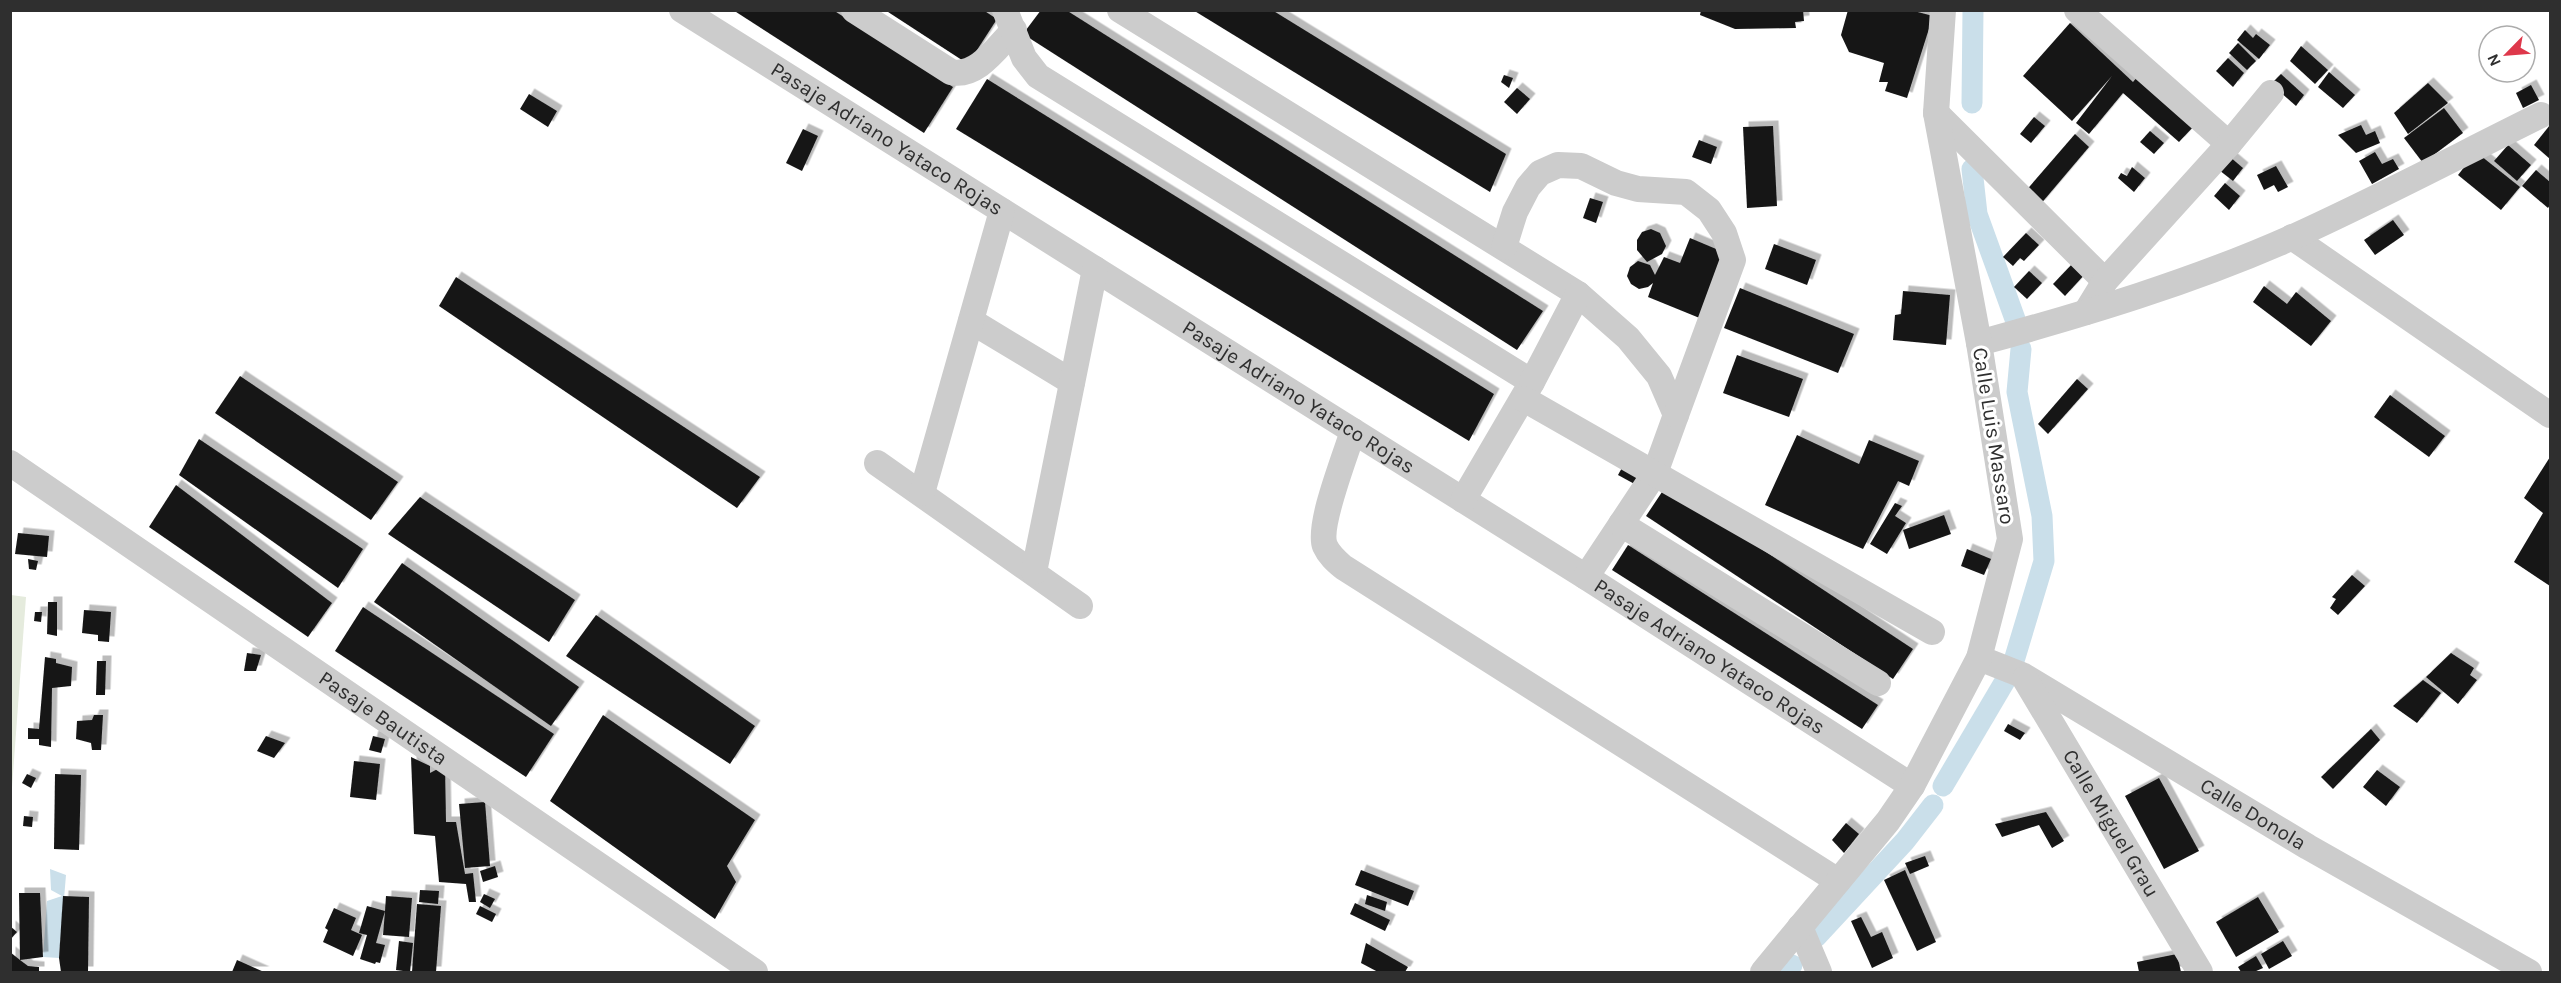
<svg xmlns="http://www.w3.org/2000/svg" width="2561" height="983" font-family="Karla,sans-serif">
  <defs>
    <filter id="shadow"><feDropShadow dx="5.5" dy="-5.5" stdDeviation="0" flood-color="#0004"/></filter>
  </defs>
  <rect width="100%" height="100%" fill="#fff"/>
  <polygon fill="#e5ebdd" points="11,595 26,597 11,801 10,595"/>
  <polygon fill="#cadfea" points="50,869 66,875 59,958 43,957 47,901 62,896 51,890"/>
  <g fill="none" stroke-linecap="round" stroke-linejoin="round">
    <g stroke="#cadfea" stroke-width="21">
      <polyline points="1972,103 1973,10"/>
      <polyline points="1972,169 1977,214 2015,319"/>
      <polyline points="2013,664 2044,561 2042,516 2017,392 2021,349"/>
      <polyline points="1943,786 2005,681"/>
      <polyline points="1816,937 1905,841 1933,805"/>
      <polyline points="1786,972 1792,965"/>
    </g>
  </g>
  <g fill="#161616" filter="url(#shadow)">
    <polygon points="733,10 833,10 953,87 924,133"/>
    <polygon points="885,10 983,10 997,19 968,64"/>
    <polygon points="1041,10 1066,10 1543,311 1517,350 1023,34"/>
    <polygon points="1193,10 1272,10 1506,154 1490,192"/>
    <polygon points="1701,10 1803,10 1804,21 1795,22 1796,28 1735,29 1700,15"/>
    <polygon points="1848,10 1910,10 1933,16 1907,98 1885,91 1888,82 1879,82 1884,63 1849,52 1841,35"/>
    <polygon points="2070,23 2133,82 2138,76 2194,126 2179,142 2123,93 2089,134 2076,123 2112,76 2072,121 2023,76"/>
    <polygon points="2245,30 2253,38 2256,34 2270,45 2259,59 2237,40"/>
    <polygon points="2238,43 2256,61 2247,70 2229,53"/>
    <polygon points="2301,46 2328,70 2315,84 2290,61"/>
    <polygon points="2228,58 2244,73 2233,87 2216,71"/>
    <polygon points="2329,72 2355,95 2343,108 2318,87"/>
    <polygon points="2281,74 2304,95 2296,106 2271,84"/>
    <polygon points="1504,75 1513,78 1509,88 1501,82"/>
    <polygon points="987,79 1494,394 1469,441 956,129"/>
    <polygon points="2428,83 2448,103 2408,134 2394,113"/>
    <polygon points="2531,85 2539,100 2523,108 2516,93"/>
    <polygon points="1517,88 1530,99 1517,114 1504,102"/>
    <polygon points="529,94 557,111 548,127 520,109"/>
    <polygon points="2444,108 2463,133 2423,163 2404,138"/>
    <polygon points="2034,117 2045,126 2031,143 2020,134"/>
    <polygon points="2361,125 2366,135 2375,131 2380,143 2356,153 2338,135"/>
    <polygon points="2550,125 2550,159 2534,145"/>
    <polygon points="1773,126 1777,206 1747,208 1743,127"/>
    <polygon points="803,129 818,136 802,171 786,163"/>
    <polygon points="2150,131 2164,143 2154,154 2140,142"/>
    <polygon points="2075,134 2089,147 2039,206 2024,193"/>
    <polygon points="1699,140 1717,147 1711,164 1692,157"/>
    <polygon points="2508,145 2531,165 2517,181 2494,161"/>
    <polygon points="2375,152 2382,164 2393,159 2399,169 2372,184 2359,161"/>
    <polygon points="2476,152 2520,187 2501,210 2458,175"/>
    <polygon points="2230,157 2243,168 2233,181 2219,170"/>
    <polygon points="2276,166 2288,187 2278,192 2274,185 2264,190 2257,175"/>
    <polygon points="2132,167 2145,178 2134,192 2118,178 2121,173 2127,176"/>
    <polygon points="2536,170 2550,182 2550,205 2548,208 2522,186"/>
    <polygon points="2225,183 2240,196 2229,210 2214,196"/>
    <polygon points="1590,198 1603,202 1596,223 1583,218"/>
    <polygon points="2393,220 2404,235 2375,255 2364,240"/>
    <polygon points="1651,229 1660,233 1666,246 1662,254 1647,262 1637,250 1637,240 1642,232"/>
    <polygon points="2026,233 2039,245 2024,261 2020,258 2013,266 2003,257"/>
    <polygon points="1690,238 1728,254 1702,319 1648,297 1653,283 1648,287 1639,289 1631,284 1627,276 1630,267 1638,261 1650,265 1655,275 1664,257 1680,263"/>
    <polygon points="1774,244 1816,260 1807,285 1765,269"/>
    <polygon points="2074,262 2086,273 2065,296 2053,284"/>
    <polygon points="2029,271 2042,283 2027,299 2014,287"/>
    <polygon points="456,277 760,477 737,508 439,306"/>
    <polygon points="2264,286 2287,304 2296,292 2331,321 2311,346 2253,302"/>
    <polygon points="1740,288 1854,334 1838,373 1724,328"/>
    <polygon points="1903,291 1950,295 1946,345 1893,340 1895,315 1901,314"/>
    <polygon points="1737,355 1803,379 1789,417 1723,393"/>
    <polygon points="240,376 398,482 371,520 215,413"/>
    <polygon points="2077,379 2088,389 2048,434 2038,424"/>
    <polygon points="2390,395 2445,436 2429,457 2374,417"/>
    <polygon points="1797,435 1859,464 1869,440 1919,461 1909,486 1898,481 1863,549 1765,505"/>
    <polygon points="199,439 363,549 338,588 179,475"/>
    <polygon points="2550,457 2550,586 2514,562 2543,513 2524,498"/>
    <polygon points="1624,464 1646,476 1640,487 1618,475"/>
    <polygon points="176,485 332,603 308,637 149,527"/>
    <polygon points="1666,486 1913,649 1893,679 1646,516"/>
    <polygon points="420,497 575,600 549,642 388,534"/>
    <polygon points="1895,503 1902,506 1895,516 1906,523 1887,554 1870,544"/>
    <polygon points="1944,515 1951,534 1909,549 1903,530"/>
    <polygon points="18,533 49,536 47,557 15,554"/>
    <polygon points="1628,545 1878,705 1862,729 1612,570"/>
    <polygon points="1967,549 1991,559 1984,575 1961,566"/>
    <polygon points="28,559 38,561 36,570 29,569"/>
    <polygon points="402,563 579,687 551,726 374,602"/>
    <polygon points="2352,575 2365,586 2338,615 2330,608 2336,599 2332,597"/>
    <polygon points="48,602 57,602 57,636 47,634"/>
    <polygon points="363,607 554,734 526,777 335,651"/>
    <polygon points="84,610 111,612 109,642 98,641 98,635 82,633"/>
    <polygon points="35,612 42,612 41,622 34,621"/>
    <polygon points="596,615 755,726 730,764 566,656"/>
    <polygon points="247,653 261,655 256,671 244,671"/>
    <polygon points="2451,653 2474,668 2470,675 2477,680 2458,704 2426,677"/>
    <polygon points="45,657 56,659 56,663 72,667 71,686 52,688 51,747 39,745 39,739 28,739 28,728 39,729"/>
    <polygon points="97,661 106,661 105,695 96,695"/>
    <polygon points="2423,680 2441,693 2417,723 2393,706"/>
    <polygon points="94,715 103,715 101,750 92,750 91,743 76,739 77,721 92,720"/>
    <polygon points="603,715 755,820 727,866 736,882 715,919 550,801"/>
    <polygon points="2008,724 2025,733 2020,740 2004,731"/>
    <polygon points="2371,729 2380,740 2333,789 2321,777"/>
    <polygon points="266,736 285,743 274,758 257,751"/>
    <polygon points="373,736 385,739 381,753 369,750"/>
    <polygon points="411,757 430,766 430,773 445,765 446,822 456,822 465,874 473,873 476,902 469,902 466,884 439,882 435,836 414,834"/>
    <polygon points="354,761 380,764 376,800 350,797"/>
    <polygon points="2377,770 2400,787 2386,806 2363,787"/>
    <polygon points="27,774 36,778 31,788 22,783"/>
    <polygon points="55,774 81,775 79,850 54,849"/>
    <polygon points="2159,778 2199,851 2164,869 2125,796"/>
    <polygon points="485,802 490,866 465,868 459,804"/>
    <polygon points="2046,812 2064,841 2052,848 2039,825 2002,837 1995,824"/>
    <polygon points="24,816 33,817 32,827 23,826"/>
    <polygon points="1846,823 1859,834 1844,853 1832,840"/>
    <polygon points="1925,856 1929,866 1910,874 1905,863"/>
    <polygon points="495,866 498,877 483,882 480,871"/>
    <polygon points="1361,870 1414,891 1408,906 1355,885"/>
    <polygon points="1905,870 1936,942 1917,951 1884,880"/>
    <polygon points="420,890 439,891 438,904 419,902"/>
    <polygon points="19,893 40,893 43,957 20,960 28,966 39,967 39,972 10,972 10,952 20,960"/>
    <polygon points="484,894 495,899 490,908 480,902"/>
    <polygon points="1367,895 1387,902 1385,911 1365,904"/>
    <polygon points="63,896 89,897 88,972 61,972 59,958"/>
    <polygon points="386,896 412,898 409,937 383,935 385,911 376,943 385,945 380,963 376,962 375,964 360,959 367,935 359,933 367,906 385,911"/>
    <polygon points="2258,897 2279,932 2236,957 2216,922"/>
    <polygon points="1355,903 1390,920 1385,931 1350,914"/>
    <polygon points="417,904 441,906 436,972 412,972"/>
    <polygon points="480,906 496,914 492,922 476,914"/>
    <polygon points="334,908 356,918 351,930 362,935 353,956 323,942 328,930 325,928"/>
    <polygon points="1861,917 1871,937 1882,932 1893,958 1872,968 1851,921"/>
    <polygon points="10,926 17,932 10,940"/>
    <polygon points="399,941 413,943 410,972 396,970"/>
    <polygon points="2283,941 2292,956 2269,969 2261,954"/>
    <polygon points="1366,943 1408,967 1405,972 1378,972 1361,963"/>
    <polygon points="2177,954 2181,972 2139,972 2137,962"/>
    <polygon points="2256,956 2263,968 2254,972 2241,972 2238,967"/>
    <polygon points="237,960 264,972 232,972"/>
  </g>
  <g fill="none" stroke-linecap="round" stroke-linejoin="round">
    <g stroke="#ccc" stroke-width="26">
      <path id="s1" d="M682 10 1586 577 1912 786"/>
      <path d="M854 10 951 72C977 78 997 47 1014 30"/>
      <polyline points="1005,10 1024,58 1038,76 1532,382 1463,500"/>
      <polyline points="1120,10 1578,294 1628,338 1659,376 1676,415 1655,473 1586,577"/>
      <polyline points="2077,10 2229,144"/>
      <polyline points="1936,113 2105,281"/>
      <polyline points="2292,237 2550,415"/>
      <polyline points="1504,247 1515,212 1528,187 1540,173 1558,165 1581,166 1616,183 1638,189 1686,192 1709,210 1724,233 1733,260 1676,415"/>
      <polyline points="2086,312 2105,281 2229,144 2271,93"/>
      <polyline points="971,321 1072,382"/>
      <path d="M1979 343C2085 314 2192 282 2293 237 2377 199 2458 156 2541 115"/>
      <polyline points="1532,382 1578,294"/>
      <polyline points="1524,399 1932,632"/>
      <path d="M1353 431C1346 454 1317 526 1325 546 1329 555 1336 561 1343 567L1838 881"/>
      <path id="s2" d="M10 463 755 972"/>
      <polyline points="877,463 1080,606"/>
      <polyline points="922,493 1002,211"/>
      <polyline points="1621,524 1878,683"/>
      <polyline points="1034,572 1095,269"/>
      <path id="s3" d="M1979 658 2022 675 2308 847 2529 972"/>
      <path id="s4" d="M2025 679 2200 972"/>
      <polyline points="1800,927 1819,972"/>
      <polyline points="1763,972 1888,821 1912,786 1979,658 2010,539 1979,343 1936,113 1943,10"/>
    </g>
  </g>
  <g text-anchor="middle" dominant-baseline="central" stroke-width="6" stroke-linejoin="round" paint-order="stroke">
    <g font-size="21" fill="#2f2f2f" stroke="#fff">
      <text stroke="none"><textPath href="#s1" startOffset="242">Pasaje Adriano Yataco Rojas</textPath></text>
      <text stroke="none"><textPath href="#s1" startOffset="728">Pasaje Adriano Yataco Rojas</textPath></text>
      <text transform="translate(1994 436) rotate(81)">Calle Luis Massaro</text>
      <text stroke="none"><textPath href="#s1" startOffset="1214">Pasaje Adriano Yataco Rojas</textPath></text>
      <text stroke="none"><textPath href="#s2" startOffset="452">Pasaje Bautista</textPath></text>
      <text stroke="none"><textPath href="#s3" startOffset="316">Calle Donola</textPath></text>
      <text stroke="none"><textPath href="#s4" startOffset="168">Calle Miguel Grau</textPath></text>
    </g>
  </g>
  <rect width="2561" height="983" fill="none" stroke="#2f2f2f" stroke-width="24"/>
  <g transform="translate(2507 54) rotate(245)"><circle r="28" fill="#ffffff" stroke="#acacac" stroke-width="1.5"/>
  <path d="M0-4.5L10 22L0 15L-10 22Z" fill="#de384b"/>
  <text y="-9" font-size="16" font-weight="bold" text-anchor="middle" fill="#2f2f2f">N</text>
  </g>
</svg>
